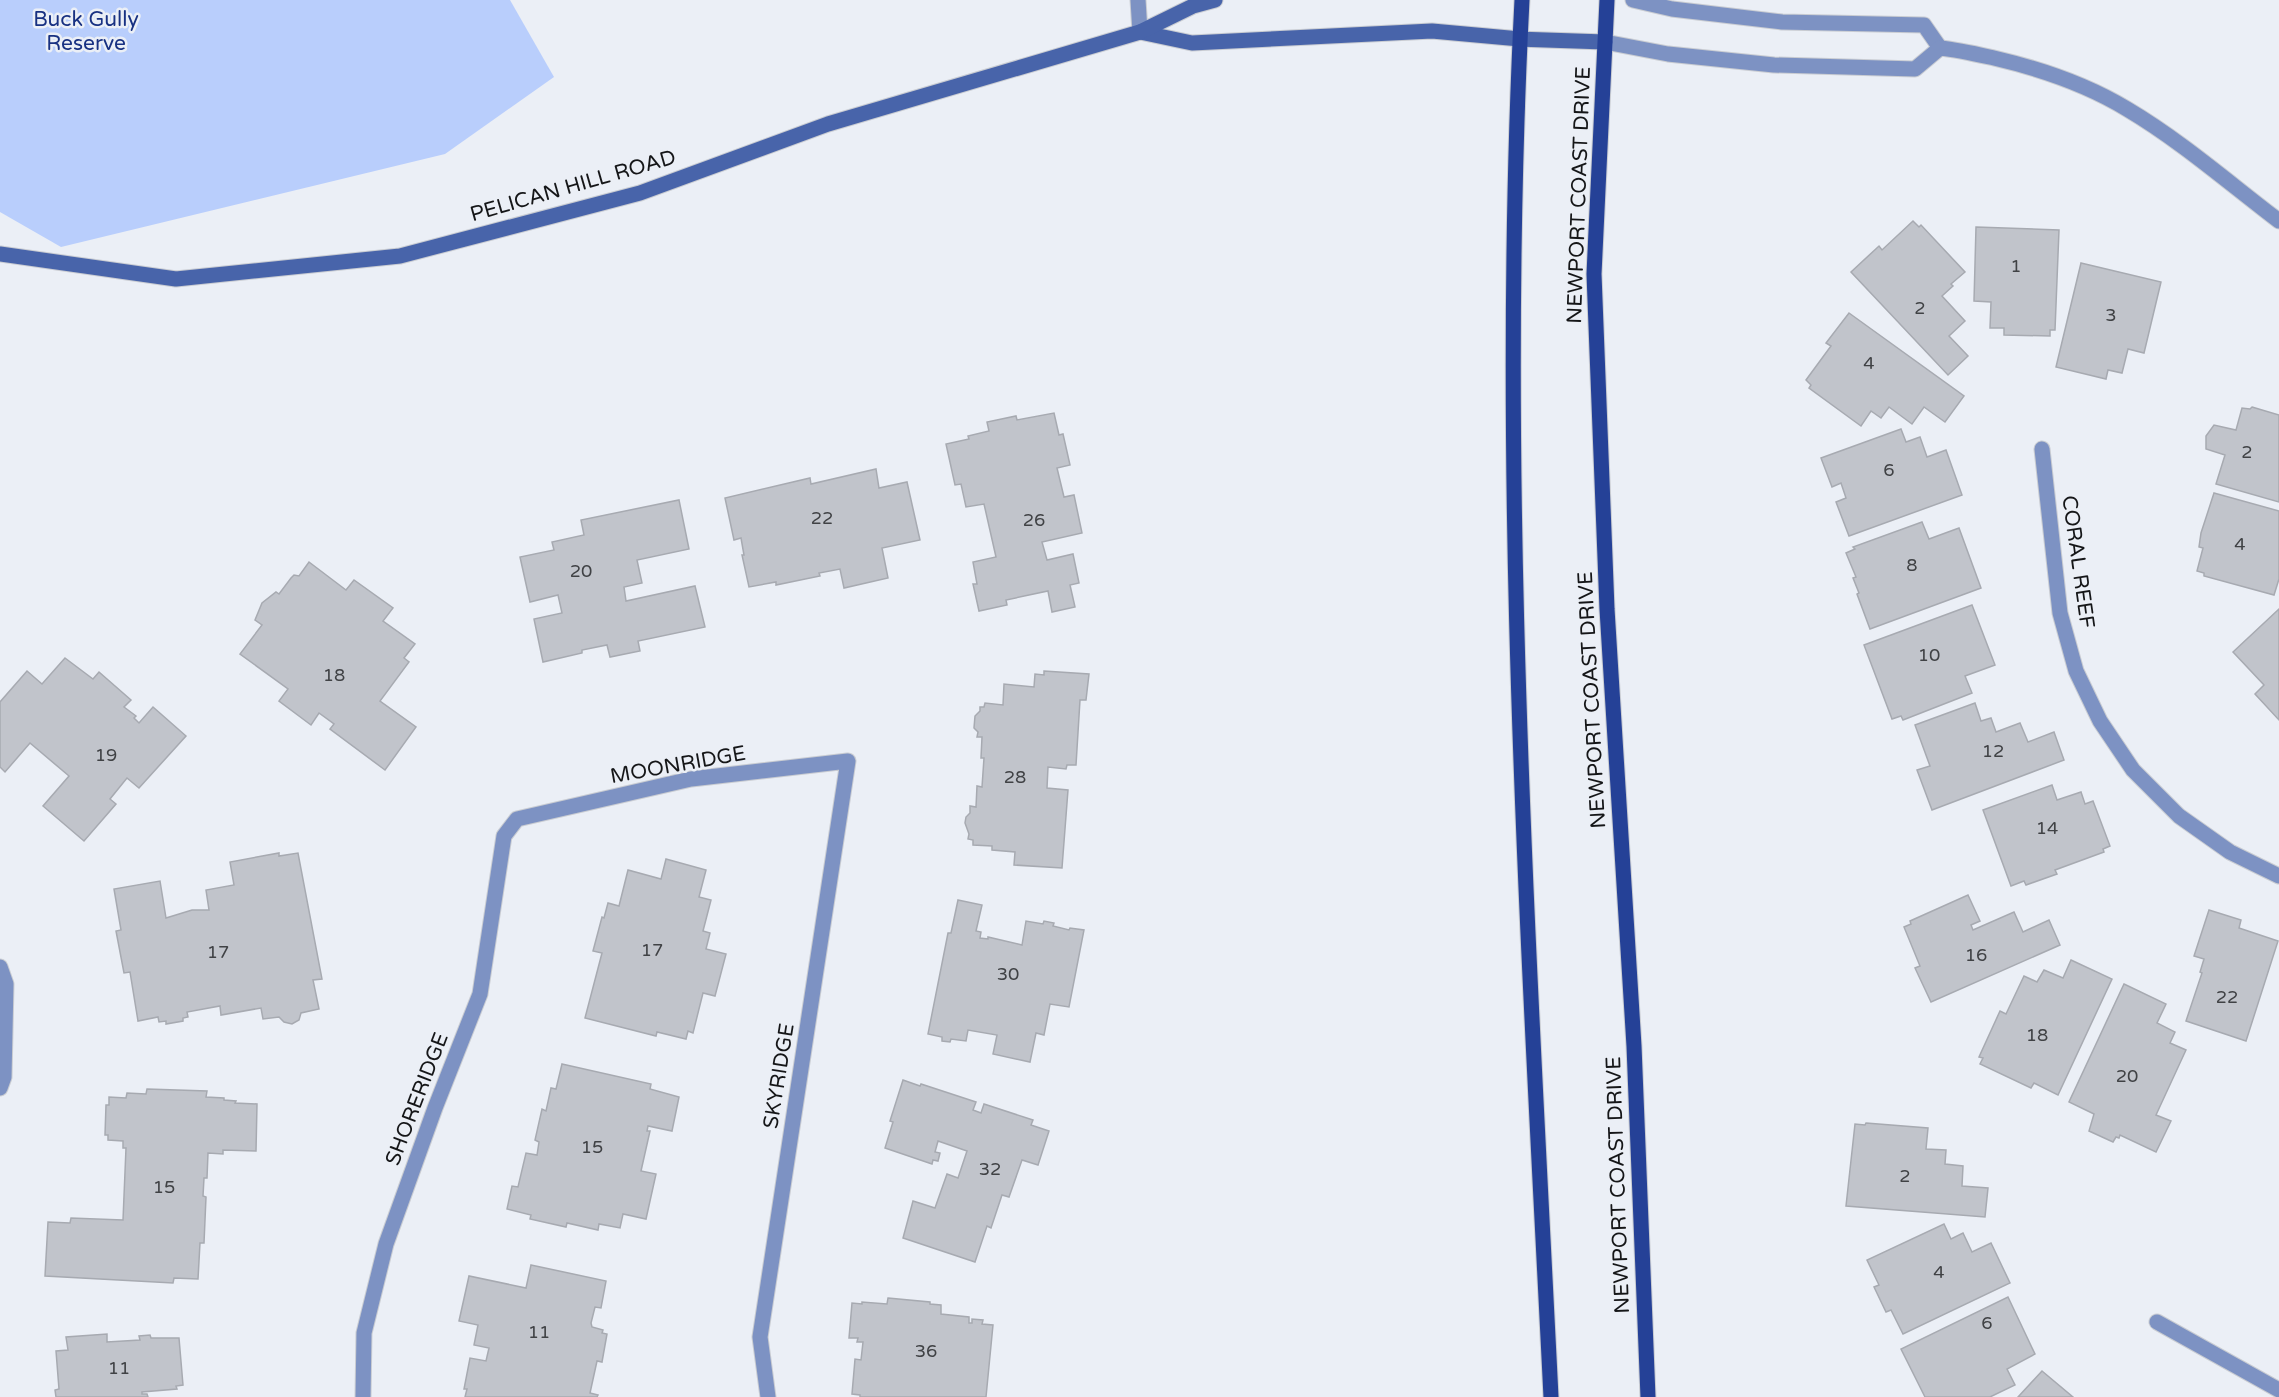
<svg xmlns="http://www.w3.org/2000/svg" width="2279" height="1397" font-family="'Varela Round',sans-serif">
  <rect width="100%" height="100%" fill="#ebeff6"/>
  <polygon fill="#b9cefc" points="0,0 510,0 554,77 445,154 61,247 0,212"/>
  <g fill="#c1c4cb" stroke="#a7aab1" stroke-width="1.5">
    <polygon points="1913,221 1919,227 1921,225 1965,272 1951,284 1953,286 1942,296 1965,321 1949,336 1968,356 1948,375 1851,272 1879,246 1882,250"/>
    <polygon points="1976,227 2059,230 2055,330 2050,330 2050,336 2004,335 2004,328 1990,328 1991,302 1974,301"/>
    <polygon points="2081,263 2161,282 2144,353 2128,349 2122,373 2108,370 2106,379 2056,367"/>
    <polygon points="1849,313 1964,396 1945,422 1924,407 1912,424 1889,407 1881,418 1871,411 1861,426 1809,388 1811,385 1806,380 1831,346 1826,343"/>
    <polygon points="2252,407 2279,415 2279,502 2216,484 2225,455 2206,449 2206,436 2214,425 2236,430 2242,408 2250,409"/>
    <polygon points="1054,413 1059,435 1063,434 1070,465 1057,468 1064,497 1074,495 1082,533 1042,542 1047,560 1073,554 1079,583 1070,585 1075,607 1052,612 1048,591 1006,600 1007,605 979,611 973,584 977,584 973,562 996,557 984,504 966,507 961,484 955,485 946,444 969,439 968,436 989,431 987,422 1016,416 1017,420"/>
    <polygon points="1901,429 1906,442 1920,437 1927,457 1946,450 1962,495 1849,536 1836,502 1846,498 1841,483 1832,487 1821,458"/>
    <polygon points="876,469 879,488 907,482 920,540 882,548 888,578 844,588 840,569 819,573 820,576 776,585 776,582 749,587 742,555 744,555 741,538 734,540 725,498 810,478 811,484"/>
    <polygon points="2214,493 2279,511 2279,579 2274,595 2204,576 2204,573 2197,571 2203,548 2199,547 2201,533"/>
    <polygon points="679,500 689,549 637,560 642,583 624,587 626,601 695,586 705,627 638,641 640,651 610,657 607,645 582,650 582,653 543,662 534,619 562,613 558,595 530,602 520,557 554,550 552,542 584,535 581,520"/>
    <polygon points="1922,522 1929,539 1959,528 1981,588 1870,629 1857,594 1859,593 1853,578 1856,577 1846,553 1855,549 1853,547"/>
    <polygon points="309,562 346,590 354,580 393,608 383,621 415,644 404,658 409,662 380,701 416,727 385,770 330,729 334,724 319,713 311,725 279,701 288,689 240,654 262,625 255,620 262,603 276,592 279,594 291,578 294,575 299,576"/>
    <polygon points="1972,605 1995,665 1965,676 1972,693 1903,720 1901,716 1892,719 1864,645"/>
    <polygon points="2279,609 2279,720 2255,694 2264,685 2233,652"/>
    <polygon points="65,658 93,679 99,672 131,700 124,707 136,716 134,718 139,723 153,707 186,736 139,788 127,778 110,799 116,804 84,841 43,806 69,776 30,743 5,772 0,767 0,702 27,671 42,684"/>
    <polygon points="1044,671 1089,674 1086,700 1080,700 1076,765 1067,765 1066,769 1048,767 1047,788 1068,790 1062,868 1014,865 1015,852 992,850 992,846 973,845 973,840 968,839 969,834 965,823 966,817 970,813 970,806 976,807 977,786 982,787 984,758 981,758 982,737 977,737 978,732 974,728 975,716 980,711 980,707 984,707 985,703 1003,705 1004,684 1034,687 1035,674 1044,675"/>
    <polygon points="1975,703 1981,721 1991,718 1996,732 2020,723 2028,742 2054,732 2064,760 1932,810 1917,770 1930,766 1915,725"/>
    <polygon points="2052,785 2057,800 2081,792 2085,804 2093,801 2110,846 2103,849 2104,852 2055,870 2057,874 2026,885 2024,881 2011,886 1983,810"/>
    <polygon points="279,853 279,856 298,853 322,979 313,980 319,1009 301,1013 299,1020 292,1024 284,1022 279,1017 263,1019 261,1008 221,1015 220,1006 187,1012 188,1017 183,1018 183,1021 166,1024 166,1021 159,1022 158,1017 138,1021 130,972 124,973 116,931 121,930 114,889 160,881 166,918 192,910 209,910 206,890 234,885 230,862"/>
    <polygon points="666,859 706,870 699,897 711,900 703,931 710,933 706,949 726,954 715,996 703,993 693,1033 688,1031 686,1039 657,1032 656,1036 585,1018 602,953 593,951 602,917 604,918 608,903 619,906 628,870 661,879"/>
    <polygon points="1968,895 1980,921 1971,925 1973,930 2014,912 2023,932 2049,920 2060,945 1931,1002 1915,968 1920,966 1904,927 1911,924 1910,921"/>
    <polygon points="958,900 982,905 976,931 981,932 980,938 988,939 988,937 1022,945 1026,921 1043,924 1044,921 1054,923 1053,926 1069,930 1070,928 1084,930 1069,1007 1050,1004 1044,1035 1036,1033 1030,1062 993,1054 997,1035 968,1030 966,1041 951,1039 950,1042 942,1041 942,1037 928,1034 948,933 951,933"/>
    <polygon points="2209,910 2241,920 2239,928 2278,941 2246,1041 2186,1021 2202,973 2200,972 2204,959 2194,956"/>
    <polygon points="2071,960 2112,979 2058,1095 2034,1083 2031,1088 1980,1064 1983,1058 1979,1057 2000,1011 2006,1014 2024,976 2037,982 2044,970 2063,978"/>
    <polygon points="2124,984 2166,1004 2157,1023 2175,1032 2170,1043 2186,1050 2156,1115 2171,1121 2156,1152 2120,1135 2119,1138 2116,1137 2113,1142 2089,1131 2094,1114 2069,1102"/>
    <polygon points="562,1064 651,1084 650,1089 679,1097 672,1131 648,1126 647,1131 650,1131 641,1171 656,1174 646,1219 623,1214 620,1228 599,1224 598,1230 567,1223 566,1227 530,1219 531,1215 507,1209 512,1186 518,1187 526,1153 537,1155 539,1142 535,1140 542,1109 546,1111 551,1088 556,1089"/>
    <polygon points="903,1080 920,1086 921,1084 976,1102 973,1110 981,1113 984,1104 1033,1120 1031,1125 1049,1131 1038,1165 1022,1160 1009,1197 1002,1195 991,1228 987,1226 975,1262 903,1238 913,1201 935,1208 947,1174 958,1178 967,1151 938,1141 935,1152 940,1153 938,1161 933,1160 932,1164 885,1148 893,1122 890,1121"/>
    <polygon points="147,1089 207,1091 206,1097 224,1098 224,1100 236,1101 235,1103 257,1104 256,1151 223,1150 223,1154 208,1153 207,1178 204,1178 203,1196 206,1197 204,1243 200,1243 198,1279 174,1278 173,1283 45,1276 48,1222 70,1223 71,1218 123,1220 126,1148 123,1148 123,1141 108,1140 108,1135 105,1135 106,1105 109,1105 109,1097 126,1098 127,1093 146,1094"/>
    <polygon points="1866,1123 1928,1128 1926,1149 1946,1150 1945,1164 1963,1166 1962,1186 1988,1188 1985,1217 1846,1206 1855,1124 1865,1125"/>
    <polygon points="1944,1224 1951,1239 1963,1233 1972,1252 1991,1243 2010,1283 1903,1334 1891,1310 1886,1312 1874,1287 1879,1285 1867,1260"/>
    <polygon points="531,1265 606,1281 601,1308 595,1307 591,1323 592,1327 603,1330 602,1333 607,1334 602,1362 597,1361 590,1393 598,1395 597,1397 465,1397 467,1389 464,1389 470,1358 486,1361 489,1348 474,1345 478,1325 459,1321 469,1276 526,1288"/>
    <polygon points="2008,1297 2035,1354 2007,1369 2015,1385 1990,1397 1925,1397 1901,1349"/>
    <polygon points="888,1298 930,1302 930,1304 941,1305 941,1314 969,1317 969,1323 972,1323 972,1319 983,1320 982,1324 993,1325 986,1397 860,1397 860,1395 852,1394 855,1359 861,1360 863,1342 857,1342 858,1338 849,1338 852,1303 862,1304 862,1302 887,1304"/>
    <polygon points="107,1334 107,1342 140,1340 139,1336 150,1335 151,1338 179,1338 183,1385 176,1386 177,1389 142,1392 142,1394 147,1394 148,1397 56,1397 55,1390 59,1389 56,1351 68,1350 66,1337"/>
    <polygon points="2042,1371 2073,1397 2018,1397"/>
  </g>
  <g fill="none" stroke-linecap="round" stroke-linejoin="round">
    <g stroke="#c9ccd2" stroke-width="17">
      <g id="street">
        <polyline points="1138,0 1140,32"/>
        <polyline points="1633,0 1672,9 1782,22 1924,25 1940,48"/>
        <path d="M1605 42 1668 54 1774 65 1915 69 1940 48C1959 50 1976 54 1994 58 2041 69 2086 84 2127 109 2181 141 2229 183 2279 221"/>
        <polyline points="2042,449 2060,613 2076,671 2100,721 2133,770 2179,816 2230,852 2279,876"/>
        <polyline points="0,967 6,984 4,1077 0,1088"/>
        <polyline points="2157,1322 2279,1390"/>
        <polyline points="363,1397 364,1333 386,1244 435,1108 480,994 504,836 517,819 691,779 848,761 760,1337 768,1397"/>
      </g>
    </g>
    <g stroke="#c9ccd2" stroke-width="17">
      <g id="secondary">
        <polyline points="1140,32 1192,43 1432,31 1520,39 1605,42"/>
        <polyline points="0,254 176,279 400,256 640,193 828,124 1140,32 1193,6 1215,0"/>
      </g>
    </g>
    <g stroke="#c9ccd2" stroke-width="17">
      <g id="primary">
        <path d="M1522 0C1498 465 1528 932 1551 1397"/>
        <polyline points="1607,0 1594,274 1607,609 1634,1046 1648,1397"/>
      </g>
    </g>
    <use href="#street" stroke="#7d92c3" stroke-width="15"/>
    <use href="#secondary" stroke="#4864aa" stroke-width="15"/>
    <use href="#primary" stroke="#254197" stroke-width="15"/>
  </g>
  <g text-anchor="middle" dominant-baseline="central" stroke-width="5" stroke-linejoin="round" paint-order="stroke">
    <g font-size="18" fill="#404245">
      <text x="2016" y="266">1</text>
      <text x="1920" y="308">2</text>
      <text x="2111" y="315">3</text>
      <text x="1869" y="363">4</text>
      <text x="2247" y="452">2</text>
      <text x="1889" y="470">6</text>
      <text x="822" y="518">22</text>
      <text x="1034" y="520">26</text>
      <text x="2240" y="544">4</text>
      <text x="1912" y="565">8</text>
      <text x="581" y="571">20</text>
      <text x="1929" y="655">10</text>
      <text x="334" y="675">18</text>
      <text x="1993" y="751">12</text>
      <text x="106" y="755">19</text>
      <text x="1015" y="777">28</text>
      <text x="2047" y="828">14</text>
      <text x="652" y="950">17</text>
      <text x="218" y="952">17</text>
      <text x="1976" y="955">16</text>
      <text x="1008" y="974">30</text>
      <text x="2227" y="997">22</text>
      <text x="2037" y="1035">18</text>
      <text x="2127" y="1076">20</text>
      <text x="592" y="1147">15</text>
      <text x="990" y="1169">32</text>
      <text x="1905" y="1176">2</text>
      <text x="164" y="1187">15</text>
      <text x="1939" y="1272">4</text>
      <text x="1987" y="1323">6</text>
      <text x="539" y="1332">11</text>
      <text x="926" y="1351">36</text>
      <text x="119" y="1368">11</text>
    </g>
    <g font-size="21" fill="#183182" stroke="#ebeff6">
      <text x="86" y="19">Buck Gully<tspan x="86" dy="24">Reserve</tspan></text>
    </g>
    <g font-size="21" fill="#151618" stroke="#ebeff6">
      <text transform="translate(573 186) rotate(-16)">PELICAN HILL ROAD</text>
      <text transform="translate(1579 195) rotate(-88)">NEWPORT COAST DRIVE</text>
      <text transform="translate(2078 562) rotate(82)">CORAL REEF</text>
      <text transform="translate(1592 700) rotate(-93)">NEWPORT COAST DRIVE</text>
      <text transform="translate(678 765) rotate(-10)">MOONRIDGE</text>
      <text transform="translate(779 1076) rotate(-81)">SKYRIDGE</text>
      <text transform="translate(417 1099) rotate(-69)">SHORERIDGE</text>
      <text transform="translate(1618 1185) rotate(-92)">NEWPORT COAST DRIVE</text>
    </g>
  </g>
</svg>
